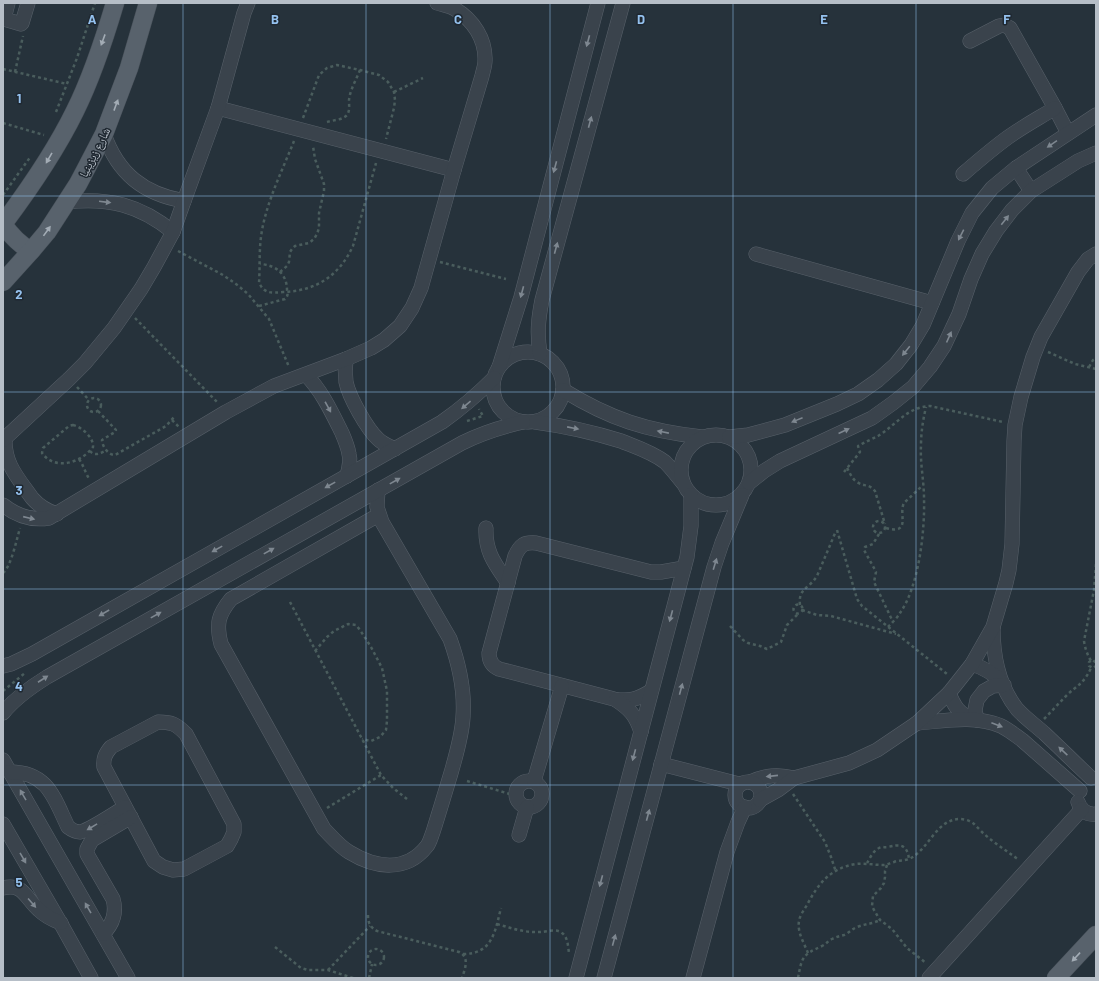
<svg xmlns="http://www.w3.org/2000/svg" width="1099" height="981" font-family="Barlow,'Noto Naskh Arabic',sans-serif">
  <rect width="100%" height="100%" fill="#26323b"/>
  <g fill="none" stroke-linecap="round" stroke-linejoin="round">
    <g stroke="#58616a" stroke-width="15">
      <g id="minor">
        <polyline points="8,3 4,19 21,24 22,23 28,3"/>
        <polyline points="970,41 999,26 1004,25 1010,28 1055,108 1068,133"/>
        <polyline points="218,108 454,170"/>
        <path d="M104 134C118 174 144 194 184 201"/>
        <polyline points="1016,168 1031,191"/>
        <path d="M963 174C978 161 992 149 1007 138 1022 127 1039 118 1055 108"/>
        <path d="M66 202C108 197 140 205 173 232"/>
        <polyline points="756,254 932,303"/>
        <circle cx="528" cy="387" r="35"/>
        <path d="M540 354C537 334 538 320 542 300L623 3"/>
        <path d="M346 359C345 367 345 374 346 382 349 397 367 429 378 439 383 444 389 446 395 449"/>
        <polyline points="499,367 521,297 598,3"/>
        <path d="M306 375C322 391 332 413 342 433 345 440 348 447 349 454 351 461 349 468 347 476"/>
        <path d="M563 390C610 419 647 431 702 437"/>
        <path d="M535 422C565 426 592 432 621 441 636 447 652 452 665 462 672 469 677 476 683 483"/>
        <circle cx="716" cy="470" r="35"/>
        <polyline points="729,437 748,435 785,425 837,404 858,394 878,380 896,364 911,345 923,325 958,241 972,213 992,188 1016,168 1096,115"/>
        <path d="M5 438C4 464 18 478 32 498 39 506 47 511 57 514"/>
        <polyline points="3,440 69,379 85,363 114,328 141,289 154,267 173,232 184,201 218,108 244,13 248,3"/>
        <polyline points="749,483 764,471 780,461 872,418 893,403 913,387 930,367 944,346 959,314 971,279 982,254 996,231 1012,210 1031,191 1078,161 1096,153"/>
        <path d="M3 505C17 516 32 521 49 518L226 412 274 386 346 359 371 348 384 340 400 326 412 308 421 288 454 170 482 76C483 71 485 66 485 61 486 39 473 20 455 9 450 6 443 5 437 3"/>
        <path d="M375 517 231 599C218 615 216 624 221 644L324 829C332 837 339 846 349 852 375 868 406 873 427 846 430 842 431 837 433 832 439 813 445 793 451 773 456 755 462 736 463 717 465 690 459 664 450 639L382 522 377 507 378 490"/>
        <path d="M486 528C485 552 495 564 508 583"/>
        <path d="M993 628C993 655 999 686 1017 709 1025 718 1035 725 1044 733 1060 748 1075 763 1091 778"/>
        <path d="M972 664C984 668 994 673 1002 683"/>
        <path d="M3 666 11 664 32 654 442 422C462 408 477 395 494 378"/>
        <path d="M651 691C638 699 629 702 614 699L499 669C492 666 489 661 489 653L515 556C520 545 524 542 536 543L651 572H661L684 568"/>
        <path d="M949 693C954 706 959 714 973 719"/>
        <path d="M616 700C630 709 636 716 641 732"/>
        <path d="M3 713C15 698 31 687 47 677L462 443C482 433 501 427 523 422"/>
        <polyline points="977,720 975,710 977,700 984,691 993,686 1004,685"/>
        <path d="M158 722C172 722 176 724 186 734L234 824V832L231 839 227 846 184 869 173 870 163 867 154 861 104 767C103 759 105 754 111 747Z"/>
        <path d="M917 723C944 721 975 715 1001 726 1009 730 1015 735 1022 740L1080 791"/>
        <polyline points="3,760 128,978"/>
        <polyline points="661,764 739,784"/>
        <path d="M10 772C48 772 54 798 68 827 72 830 75 832 80 832 88 831 117 812 125 807"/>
        <circle cx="529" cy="794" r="13"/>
        <polyline points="534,781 562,686"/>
        <path d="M750 782C766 775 778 774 794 778"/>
        <circle cx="748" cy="795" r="13"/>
        <polyline points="760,800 778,790 794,778 849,763 877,750 917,723 949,693 972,664 993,627 1006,583 1009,570 1012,544 1014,441 1015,425 1021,397 1033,357 1041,337 1078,272 1088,259 1096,254"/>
        <path d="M1078 802C1081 811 1087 815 1096 814"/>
        <polyline points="3,824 61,924 91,978"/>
        <polyline points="519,835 527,807"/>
        <path d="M3 888C24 883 25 898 39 910 45 916 53 920 61 923"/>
        <path d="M103 934C113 924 117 913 113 899L87 854V849L92 840 131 817"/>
        <polyline points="576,978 687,557 691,526 691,495"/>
        <polyline points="604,978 714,567 722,543 742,495"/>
        <polyline points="693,978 727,852 738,822 745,807"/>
        <polyline points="929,978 1082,809"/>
      </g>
    </g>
    <g stroke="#464f58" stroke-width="19">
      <g id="major">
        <path d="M31 251C19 244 11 236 3 224 30 188 55 152 75 111 92 77 104 40 115 3"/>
        <polyline points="3,282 31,251 47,232 78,184 88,165 104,134 129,68 148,3"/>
        <polyline points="1056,978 1096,935"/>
      </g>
    </g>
    <g stroke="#4a5d5d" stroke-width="2.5" stroke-dasharray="3 3" stroke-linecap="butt">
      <polyline points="3,69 67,84"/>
      <polyline points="15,72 23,36"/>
      <polyline points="394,92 423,78"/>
      <polyline points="56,112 77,58 95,3"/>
      <polyline points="303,118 319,75 327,68 337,65 360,70 379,75 388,82 394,92 395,100 394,108 386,139"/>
      <path d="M327 122C333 120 343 120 347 115 350 111 349 105 349 100 350 90 356 80 360 70"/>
      <polyline points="3,123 44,135"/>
      <path d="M294 141C282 171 265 205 261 237 259 252 260 268 259 283 265 294 271 293 283 292 316 291 339 276 353 246L376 163"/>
      <polyline points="3,195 31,156"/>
      <polyline points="178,251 223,275 236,284 248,294 269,319 289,367"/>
      <polyline points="440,262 506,279"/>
      <polyline points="280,272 287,266 289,262 290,252 292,249 295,246 309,243 314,239 317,234 319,228 319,213 324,191 324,184 315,159 313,146"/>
      <path d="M259 306 285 299C288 296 288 294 287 290 287 274 276 265 260 264"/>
      <polyline points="135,318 218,403"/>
      <polyline points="1048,352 1075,364 1096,369"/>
      <polyline points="1089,367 1093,360 1096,358"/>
      <polyline points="77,387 89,400"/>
      <circle cx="94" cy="405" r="7"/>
      <path d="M98 411 116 430 115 432 102 440C102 446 108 455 115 455L166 426 175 416"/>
      <polyline points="172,420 179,427"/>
      <polyline points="467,421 483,416 479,409"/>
      <path d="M73 425C82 427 94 438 93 447 81 463 55 471 42 453L43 448 69 426Z"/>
      <path d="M90 451C95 457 101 453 107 450"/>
      <path d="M79 459C84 466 85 473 90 480"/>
      <path d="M847 468C850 473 852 479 857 482 864 487 868 483 875 491L885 524"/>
      <path d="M844 472 860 452 858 446C865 442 872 439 878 436 896 425 907 407 930 406L1003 422"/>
      <circle cx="879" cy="527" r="6"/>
      <path d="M886 528C912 535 898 514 904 503L923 485"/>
      <polyline points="837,530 857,599 862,606 947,674"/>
      <polyline points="879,534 873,544 865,547 864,550 874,568 876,572 874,582 893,622"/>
      <path d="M1096 564 1094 590 1084 641C1085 648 1087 654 1091 661L1093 660 1096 663"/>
      <path d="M3 573C11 567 17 538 20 528"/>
      <polyline points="290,602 381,775 393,788 407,799"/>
      <circle cx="798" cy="609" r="4.5"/>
      <path d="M800 605C798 588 809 589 817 576L836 531"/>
      <polyline points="802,610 817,615 831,616 896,634"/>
      <polyline points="730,626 743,640 748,643 760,646 767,649 781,642 787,625 798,614"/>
      <path d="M888 627C892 623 897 618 900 613 919 586 925 531 924 498 924 481 920 463 921 446 921 432 923 420 926 407"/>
      <polyline points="315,651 327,637 334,631 348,624 356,625 360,630 371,647 382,668 387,691 387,721 386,730 380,737 371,741 362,739"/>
      <polyline points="1091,661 1089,662 1089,666 1093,668 1096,666"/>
      <polyline points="3,691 25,673"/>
      <path d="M1044 719C1052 711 1059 703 1066 696 1078 684 1083 685 1091 668"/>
      <polyline points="467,781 516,796"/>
      <polyline points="793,794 825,842 831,857 836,872"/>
      <polyline points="327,808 381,775"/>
      <path d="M867 863C870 858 873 851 879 848 882 846 885 848 888 847 900 844 907 844 909 859"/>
      <polyline points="887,865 885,871 885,877 884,883 881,888 873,896 872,906 874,910 880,920 892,929 907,948 926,963"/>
      <path d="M368 915C368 923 370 927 377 931L459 952C470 957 465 969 462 978"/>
      <path d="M497 924C511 928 525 933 540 932 547 932 556 928 562 933 568 937 568 947 569 953"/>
      <polyline points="275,947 301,968 308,970 328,970 353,978"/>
      <circle cx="376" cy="957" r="8"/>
      <path d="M808 953C804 943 797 932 799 921 800 915 804 910 807 905 818 884 830 868 856 864 865 863 874 865 883 865 887 865 890 863 894 862 899 860 904 861 909 859 929 850 936 819 960 819 965 819 971 821 974 824 977 827 980 830 983 833 994 843 1007 851 1019 860"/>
      <path d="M463 954C493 954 495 931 501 908"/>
      <polyline points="328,970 370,926"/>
      <polyline points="369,978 372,964"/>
      <path d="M798 978C802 957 802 955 822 946 826 944 828 941 832 939 836 937 840 936 844 935 849 933 852 929 857 927 865 924 872 924 880 920"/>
    </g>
    <use href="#minor" stroke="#3a434c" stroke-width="14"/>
    <use href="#major" stroke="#58626c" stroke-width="18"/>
  </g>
  <defs><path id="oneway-solid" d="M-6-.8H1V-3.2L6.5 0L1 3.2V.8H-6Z"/></defs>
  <g fill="#a3acb5">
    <use href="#oneway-solid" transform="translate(103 40) rotate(110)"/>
    <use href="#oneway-solid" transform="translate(116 105) rotate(-70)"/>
    <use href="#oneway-solid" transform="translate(49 158) rotate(120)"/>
    <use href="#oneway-solid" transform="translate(47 231) rotate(-54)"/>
    <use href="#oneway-solid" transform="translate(1076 957) rotate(133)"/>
  </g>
  <g fill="#7e8790">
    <use href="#oneway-solid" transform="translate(588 41) rotate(105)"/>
    <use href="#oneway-solid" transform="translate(590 122) rotate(-75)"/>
    <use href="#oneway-solid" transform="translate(1052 144) rotate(146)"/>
    <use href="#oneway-solid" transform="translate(555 167) rotate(105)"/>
    <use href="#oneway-solid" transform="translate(105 202) rotate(7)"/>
    <use href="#oneway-solid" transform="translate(1005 220) rotate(-52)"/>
    <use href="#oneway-solid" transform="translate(961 235) rotate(117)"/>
    <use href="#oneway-solid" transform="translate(556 248) rotate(-75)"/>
    <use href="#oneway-solid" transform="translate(522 292) rotate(105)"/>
    <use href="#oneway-solid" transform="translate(949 337) rotate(-66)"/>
    <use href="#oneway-solid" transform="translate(906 351) rotate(129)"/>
    <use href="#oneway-solid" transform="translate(466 405) rotate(140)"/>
    <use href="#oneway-solid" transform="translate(328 407) rotate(61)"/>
    <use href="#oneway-solid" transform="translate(797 420) rotate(158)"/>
    <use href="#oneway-solid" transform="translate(573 428) rotate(11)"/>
    <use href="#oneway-solid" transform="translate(844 431) rotate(-25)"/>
    <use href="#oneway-solid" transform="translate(663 432) rotate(-169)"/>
    <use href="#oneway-solid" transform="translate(395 481) rotate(-29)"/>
    <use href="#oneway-solid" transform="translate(330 485) rotate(151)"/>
    <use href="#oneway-solid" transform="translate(29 518) rotate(13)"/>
    <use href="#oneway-solid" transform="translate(217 549) rotate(151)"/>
    <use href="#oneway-solid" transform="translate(269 551) rotate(-29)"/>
    <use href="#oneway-solid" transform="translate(715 564) rotate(-73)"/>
    <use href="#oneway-solid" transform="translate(104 613) rotate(150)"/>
    <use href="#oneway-solid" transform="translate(156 615) rotate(-29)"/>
    <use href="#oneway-solid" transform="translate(671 616) rotate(105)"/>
    <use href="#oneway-solid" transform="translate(43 679) rotate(-33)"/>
    <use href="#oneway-solid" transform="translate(681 689) rotate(-75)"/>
    <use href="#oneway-solid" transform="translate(997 725) rotate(21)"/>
    <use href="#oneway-solid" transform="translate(1063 751) rotate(-137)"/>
    <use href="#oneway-solid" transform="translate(634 755) rotate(105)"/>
    <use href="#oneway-solid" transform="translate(772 776) rotate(174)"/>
    <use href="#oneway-solid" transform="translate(23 795) rotate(-120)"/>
    <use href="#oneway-solid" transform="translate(648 815) rotate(-75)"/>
    <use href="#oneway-solid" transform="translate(92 827) rotate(149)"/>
    <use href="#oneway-solid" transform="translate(23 858) rotate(60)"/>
    <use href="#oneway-solid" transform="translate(601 881) rotate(105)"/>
    <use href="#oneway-solid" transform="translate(32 903) rotate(49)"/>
    <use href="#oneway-solid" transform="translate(88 908) rotate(-120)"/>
    <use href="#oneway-solid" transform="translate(614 940) rotate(-75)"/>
  </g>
  <path fill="none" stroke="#94c1ee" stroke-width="1" stroke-opacity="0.55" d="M183 3V978M366 3V978M550 3V978M733 3V978M916 3V978M3 196H1096M3 392H1096M3 589H1096M3 785H1096"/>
  <g text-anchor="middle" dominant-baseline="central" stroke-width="3" stroke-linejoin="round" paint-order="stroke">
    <g font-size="12" fill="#b6bec7" stroke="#1f2831">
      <text transform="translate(94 152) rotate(-63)">شارع زيزينيا</text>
    </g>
  </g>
  <g font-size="13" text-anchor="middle" font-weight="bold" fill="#94c1ee" stroke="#1f2831" stroke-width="3" stroke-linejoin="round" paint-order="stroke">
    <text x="92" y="24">A</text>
    <text x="275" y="24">B</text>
    <text x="458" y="24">C</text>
    <text x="641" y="24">D</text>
    <text x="824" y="24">E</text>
    <text x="1007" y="24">F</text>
    <text x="19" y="103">1</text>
    <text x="19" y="299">2</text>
    <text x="19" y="495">3</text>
    <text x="19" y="691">4</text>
    <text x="19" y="887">5</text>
  </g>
  <rect width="1099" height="981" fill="none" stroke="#b6bec7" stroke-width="8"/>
</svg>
